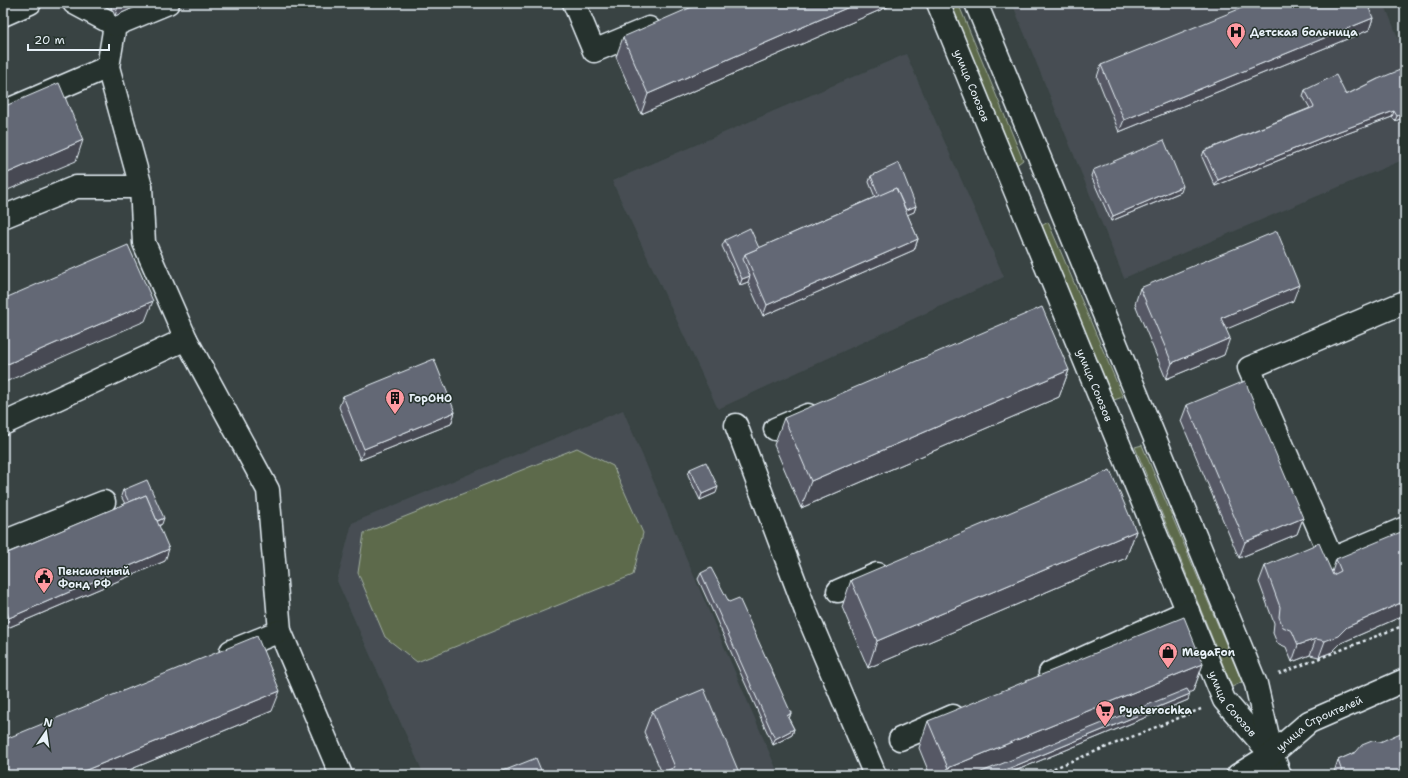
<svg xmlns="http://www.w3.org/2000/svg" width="1408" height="778" font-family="'Shantell Sans',sans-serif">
  <rect width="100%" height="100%" fill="#394343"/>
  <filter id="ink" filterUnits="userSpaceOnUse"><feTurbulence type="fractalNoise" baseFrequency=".025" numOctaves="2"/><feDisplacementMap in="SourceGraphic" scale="8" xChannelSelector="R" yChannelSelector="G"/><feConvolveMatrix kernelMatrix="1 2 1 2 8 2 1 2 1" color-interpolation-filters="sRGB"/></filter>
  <g filter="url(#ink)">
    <g fill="#464e52">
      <polygon points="1012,3 1384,3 1405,55 1405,159 1124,278"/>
      <polygon points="906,54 1004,277 718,409 612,181"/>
      <polygon points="623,410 779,775 424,775 337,581 352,523"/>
    </g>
    <g fill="#5d6a4c" stroke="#a2aea2">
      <polygon points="948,3 958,3 1023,160 1015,166"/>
      <polygon points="1048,222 1123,397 1114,400 1040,227"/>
      <polygon points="1142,445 1242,682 1232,687 1135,447"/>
      <polygon points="577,448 613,466 643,533 633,575 417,662 385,637 358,573 364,533"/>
    </g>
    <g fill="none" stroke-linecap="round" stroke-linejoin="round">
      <g stroke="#e8f1f8" stroke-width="25">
        <g id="minor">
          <polyline points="74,3 115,25 108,67 141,187"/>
          <polyline points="574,3 594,51 649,28"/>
          <path id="s1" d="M938 3 1224 700 1269 752"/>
          <polyline points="976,3 1256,684 1272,754 1280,775"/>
          <polyline points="3,15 30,3"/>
          <polyline points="115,25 168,3"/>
          <polyline points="3,112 108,67"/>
          <polyline points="3,217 76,187 141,187 144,243 186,339"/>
          <polyline points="1405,302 1249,368 1332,559 1403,529 1405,534"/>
          <polyline points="3,424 186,339 268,490 280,631 341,775"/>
          <polyline points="736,425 807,614 875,775"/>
          <polyline points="775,429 808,415"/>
          <polyline points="3,542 104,502"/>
          <polyline points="838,591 877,574"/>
          <polyline points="231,651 280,631"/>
          <polyline points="1050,673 1188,611"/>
          <polyline points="900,739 953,716"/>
        </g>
      </g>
      <g stroke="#e8f1f8" stroke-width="25">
        <g id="major">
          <path id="s2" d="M1238 775 1272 754 1309 722 1405 680"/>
        </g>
      </g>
      <g stroke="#e8f1f8" stroke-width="2.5" stroke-dasharray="3 3" stroke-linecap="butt">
        <polyline points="1279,674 1405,625"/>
        <polyline points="1037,775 1201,709"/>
      </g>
      <use href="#minor" stroke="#26332d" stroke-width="22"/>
      <use href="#major" stroke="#26332d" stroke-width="22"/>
    </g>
    <g fill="#565965" stroke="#e8f1f8">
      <polygon points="109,3 144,3 115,16"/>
      <polygon points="1403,3 1405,3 1405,8"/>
      <polygon points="894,4 641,114 616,57 623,37"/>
      <polygon points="1373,18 1369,30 1119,132 1097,77 1101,65"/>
      <polygon points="1378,79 1405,117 1395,121 1392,117 1324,142 1215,186 1202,157 1204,151 1310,108 1303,96 1305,90 1346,95"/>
      <polygon points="1093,170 1181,192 1111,221 1091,176"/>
      <polygon points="871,176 916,206 914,212 907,214 918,239 914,250 763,316 748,282 740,285 722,246 725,240 759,248 875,197 869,182"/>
      <polygon points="1140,288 1293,301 1226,329 1224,355 1166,379 1135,304"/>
      <polygon points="1069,370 1059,397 801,508 774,445 784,418"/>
      <polygon points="343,396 455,412 451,424 360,460 339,407"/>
      <polygon points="1187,405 1303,518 1297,534 1239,558 1181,421"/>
      <polygon points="690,469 716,493 700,500 688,475"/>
      <polygon points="123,490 162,524 159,526 165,561 5,629 3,625 3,555 125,504 121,496"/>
      <polygon points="1136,531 1126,558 868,668 842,607 851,580"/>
      <polygon points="1405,542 1405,615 1341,643 1332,652 1319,657 1310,655 1292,662 1286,647 1277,643 1273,633 1274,623 1259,582 1265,566 1332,572 1336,559"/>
      <polygon points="701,573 729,602 791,713 789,719 794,729 792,735 773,745 698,579"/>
      <polygon points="1203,664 1193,691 1189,692 1188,700 1005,775 930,775 919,748 928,721"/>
      <polygon points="272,711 117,775 3,775 3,740"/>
      <polygon points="652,711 740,775 662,773 644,732"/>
      <polygon points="1380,742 1405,775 1333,775 1338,760"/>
    </g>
    <g fill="#464952" stroke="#e8f1f8">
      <polygon points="3,3 10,3 3,6"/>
      <polygon points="119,3 144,3 115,16"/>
      <polygon points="858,3 895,3 894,4 641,114 648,94"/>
      <polygon points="1373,18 1369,30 1119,132 1124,120"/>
      <polygon points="1394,111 1392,117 1324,142 1215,186 1218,180 1326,136"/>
      <polygon points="1405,112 1405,117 1395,121 1397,116"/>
      <polygon points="83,140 76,161 3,192 3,175"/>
      <polygon points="1183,186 1181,192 1111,221 1113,216"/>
      <polygon points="916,206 914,212 900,218 902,212"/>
      <polygon points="918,239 914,250 763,316 767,305"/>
      <polygon points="750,276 748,282 740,285 742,279"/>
      <polygon points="1299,285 1293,301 1215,334 1221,318"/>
      <polygon points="153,301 145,321 3,383 3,366"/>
      <polygon points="1230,338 1224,355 1166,379 1172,363"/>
      <polygon points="1069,370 1059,397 801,508 811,481"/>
      <polygon points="455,412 451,424 360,460 364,449"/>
      <polygon points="718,487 716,493 700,500 702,494"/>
      <polygon points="164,518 162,524 151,529 154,523"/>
      <polygon points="1303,518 1297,534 1239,558 1245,542"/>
      <polygon points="1136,531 1126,558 868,668 877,641"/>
      <polygon points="169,549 165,561 5,629 9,618"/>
      <polygon points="1405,601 1405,615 1341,643 1332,652 1319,657 1325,641 1347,627"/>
      <polygon points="1316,639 1310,655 1292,662 1298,645"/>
      <polygon points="1203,664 1193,691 986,775 945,775 948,768"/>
      <polygon points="280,691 272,711 117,775 74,775"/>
      <polygon points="1190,694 1188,700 1005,775 993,775"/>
      <polygon points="791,713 789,718 785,722 787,716"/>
      <polygon points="794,729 792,735 773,745 775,739"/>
    </g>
    <g fill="#646875" stroke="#e8f1f8">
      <polygon points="701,3 858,3 648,94 623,37"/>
      <polygon points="1254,3 1367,3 1373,18 1124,120 1101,65"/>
      <polygon points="1405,68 1405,112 1397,116 1394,111 1326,136 1218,180 1204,151 1314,107 1305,90 1336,75 1346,95 1378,79"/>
      <polygon points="59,83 83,140 3,175 3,107"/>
      <polygon points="1164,140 1183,186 1113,216 1093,170"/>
      <polygon points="899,163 916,206 906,210 896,188 879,196 871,176"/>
      <polygon points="896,188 918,239 767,305 745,254"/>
      <polygon points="750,228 759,248 745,254 743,259 750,276 742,279 725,240"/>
      <polygon points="1277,231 1299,285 1221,318 1230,338 1172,363 1140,288"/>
      <polygon points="128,245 153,301 3,366 3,299"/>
      <polygon points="1042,307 1069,370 811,481 784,418"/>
      <polygon points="434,359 455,412 364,449 343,396"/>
      <polygon points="1245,381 1303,518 1245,542 1187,405"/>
      <polygon points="706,462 718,487 702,494 690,469"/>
      <polygon points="1110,470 1136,531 877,641 851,580"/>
      <polygon points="147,480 164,518 157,521 146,495 129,502 123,490"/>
      <polygon points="146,495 169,549 9,618 3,603 3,555"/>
      <polygon points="1401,532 1405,542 1405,601 1347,627 1338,636 1325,641 1316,639 1298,645 1292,631 1283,627 1279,617 1280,607 1265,566 1319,543 1333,575 1341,571 1336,559"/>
      <polygon points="711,568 729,602 739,598 791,713 787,716 794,729 775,739 701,573"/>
      <polygon points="1184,617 1203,664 948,768 928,721"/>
      <polygon points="257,636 280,691 74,775 9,775 3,760 3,740"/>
      <polygon points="704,689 740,775 657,775 675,767 652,711"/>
      <polygon points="1187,689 1190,694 993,775 974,775"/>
      <polygon points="1405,731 1405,775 1343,775 1338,760 1356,752 1362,745 1372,741 1380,742"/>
      <polygon points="536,758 543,775 493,775"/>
      <polygon points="840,774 850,774 850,775 837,775"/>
    </g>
  </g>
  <defs>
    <g id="hospital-pin" transform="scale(1)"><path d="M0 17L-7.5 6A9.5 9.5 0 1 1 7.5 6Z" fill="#ff9aa2" stroke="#26332d"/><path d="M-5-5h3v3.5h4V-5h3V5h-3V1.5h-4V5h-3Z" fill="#111"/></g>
    <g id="building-pin" transform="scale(1)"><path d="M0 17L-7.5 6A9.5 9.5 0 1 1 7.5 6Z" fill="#ff9aa2" stroke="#26332d"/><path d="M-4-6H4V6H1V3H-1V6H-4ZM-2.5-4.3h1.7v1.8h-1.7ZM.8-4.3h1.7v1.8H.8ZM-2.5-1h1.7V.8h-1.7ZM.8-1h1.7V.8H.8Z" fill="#111"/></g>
    <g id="civic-pin" transform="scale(1)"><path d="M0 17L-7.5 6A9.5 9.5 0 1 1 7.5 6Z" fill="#ff9aa2" stroke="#26332d"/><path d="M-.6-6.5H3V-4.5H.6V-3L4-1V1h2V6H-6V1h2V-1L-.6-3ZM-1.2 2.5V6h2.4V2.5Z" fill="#111"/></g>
    <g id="shop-pin" transform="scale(1)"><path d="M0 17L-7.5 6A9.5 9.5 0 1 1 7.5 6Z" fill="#ff9aa2" stroke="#26332d"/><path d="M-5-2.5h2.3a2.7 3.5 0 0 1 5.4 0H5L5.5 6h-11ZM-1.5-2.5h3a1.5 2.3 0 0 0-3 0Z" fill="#111"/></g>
    <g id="supermarket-pin" transform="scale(1)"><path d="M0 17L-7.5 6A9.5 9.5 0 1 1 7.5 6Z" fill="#ff9aa2" stroke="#26332d"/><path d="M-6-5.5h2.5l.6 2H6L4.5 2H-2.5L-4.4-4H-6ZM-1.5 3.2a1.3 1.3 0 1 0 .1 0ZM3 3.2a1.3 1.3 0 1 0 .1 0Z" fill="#111"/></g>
  </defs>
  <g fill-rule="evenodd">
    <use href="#hospital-pin" x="1236" y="32"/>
    <use href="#building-pin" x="395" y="398"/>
    <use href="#civic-pin" x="44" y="577"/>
    <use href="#shop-pin" x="1168" y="652"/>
    <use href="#supermarket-pin" x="1105" y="710"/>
  </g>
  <g text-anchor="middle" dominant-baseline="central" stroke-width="3" stroke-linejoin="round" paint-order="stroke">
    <g font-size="11" font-weight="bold" fill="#e8f1f8" stroke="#26332d" text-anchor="start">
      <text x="1250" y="32">Детская больница</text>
      <text x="409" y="398">ГорОНО</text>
      <text x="58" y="571">Пенсионный<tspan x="58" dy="13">Фонд РФ</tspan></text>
      <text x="1182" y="652">MegaFon</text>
      <text x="1119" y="710">Pyaterochka</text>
    </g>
    <g font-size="11" fill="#e8f1f8" stroke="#26332d">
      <text stroke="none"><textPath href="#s1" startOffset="89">улица Союзов</textPath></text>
      <text stroke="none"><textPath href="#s1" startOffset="413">улица Союзов</textPath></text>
      <text stroke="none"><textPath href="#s1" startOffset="761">улица Союзов</textPath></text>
      <text stroke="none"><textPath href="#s2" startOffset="97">улица Строителей</textPath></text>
    </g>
  </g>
  <rect width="1408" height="778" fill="none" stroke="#26332d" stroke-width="16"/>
  <rect x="8" y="8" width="1392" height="762" fill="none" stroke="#e8f1f8" stroke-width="1.5" filter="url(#ink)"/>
  <g transform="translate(46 732) rotate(13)" stroke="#26332d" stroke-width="3" paint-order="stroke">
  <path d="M0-3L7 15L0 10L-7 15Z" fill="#e8f1f8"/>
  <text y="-6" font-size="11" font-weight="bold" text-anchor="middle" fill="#e8f1f8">N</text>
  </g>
  <path d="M28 44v6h81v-6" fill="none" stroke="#e8f1f8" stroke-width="2"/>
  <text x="34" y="44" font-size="12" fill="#e8f1f8" stroke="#26332d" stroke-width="3" paint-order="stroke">20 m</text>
</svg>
